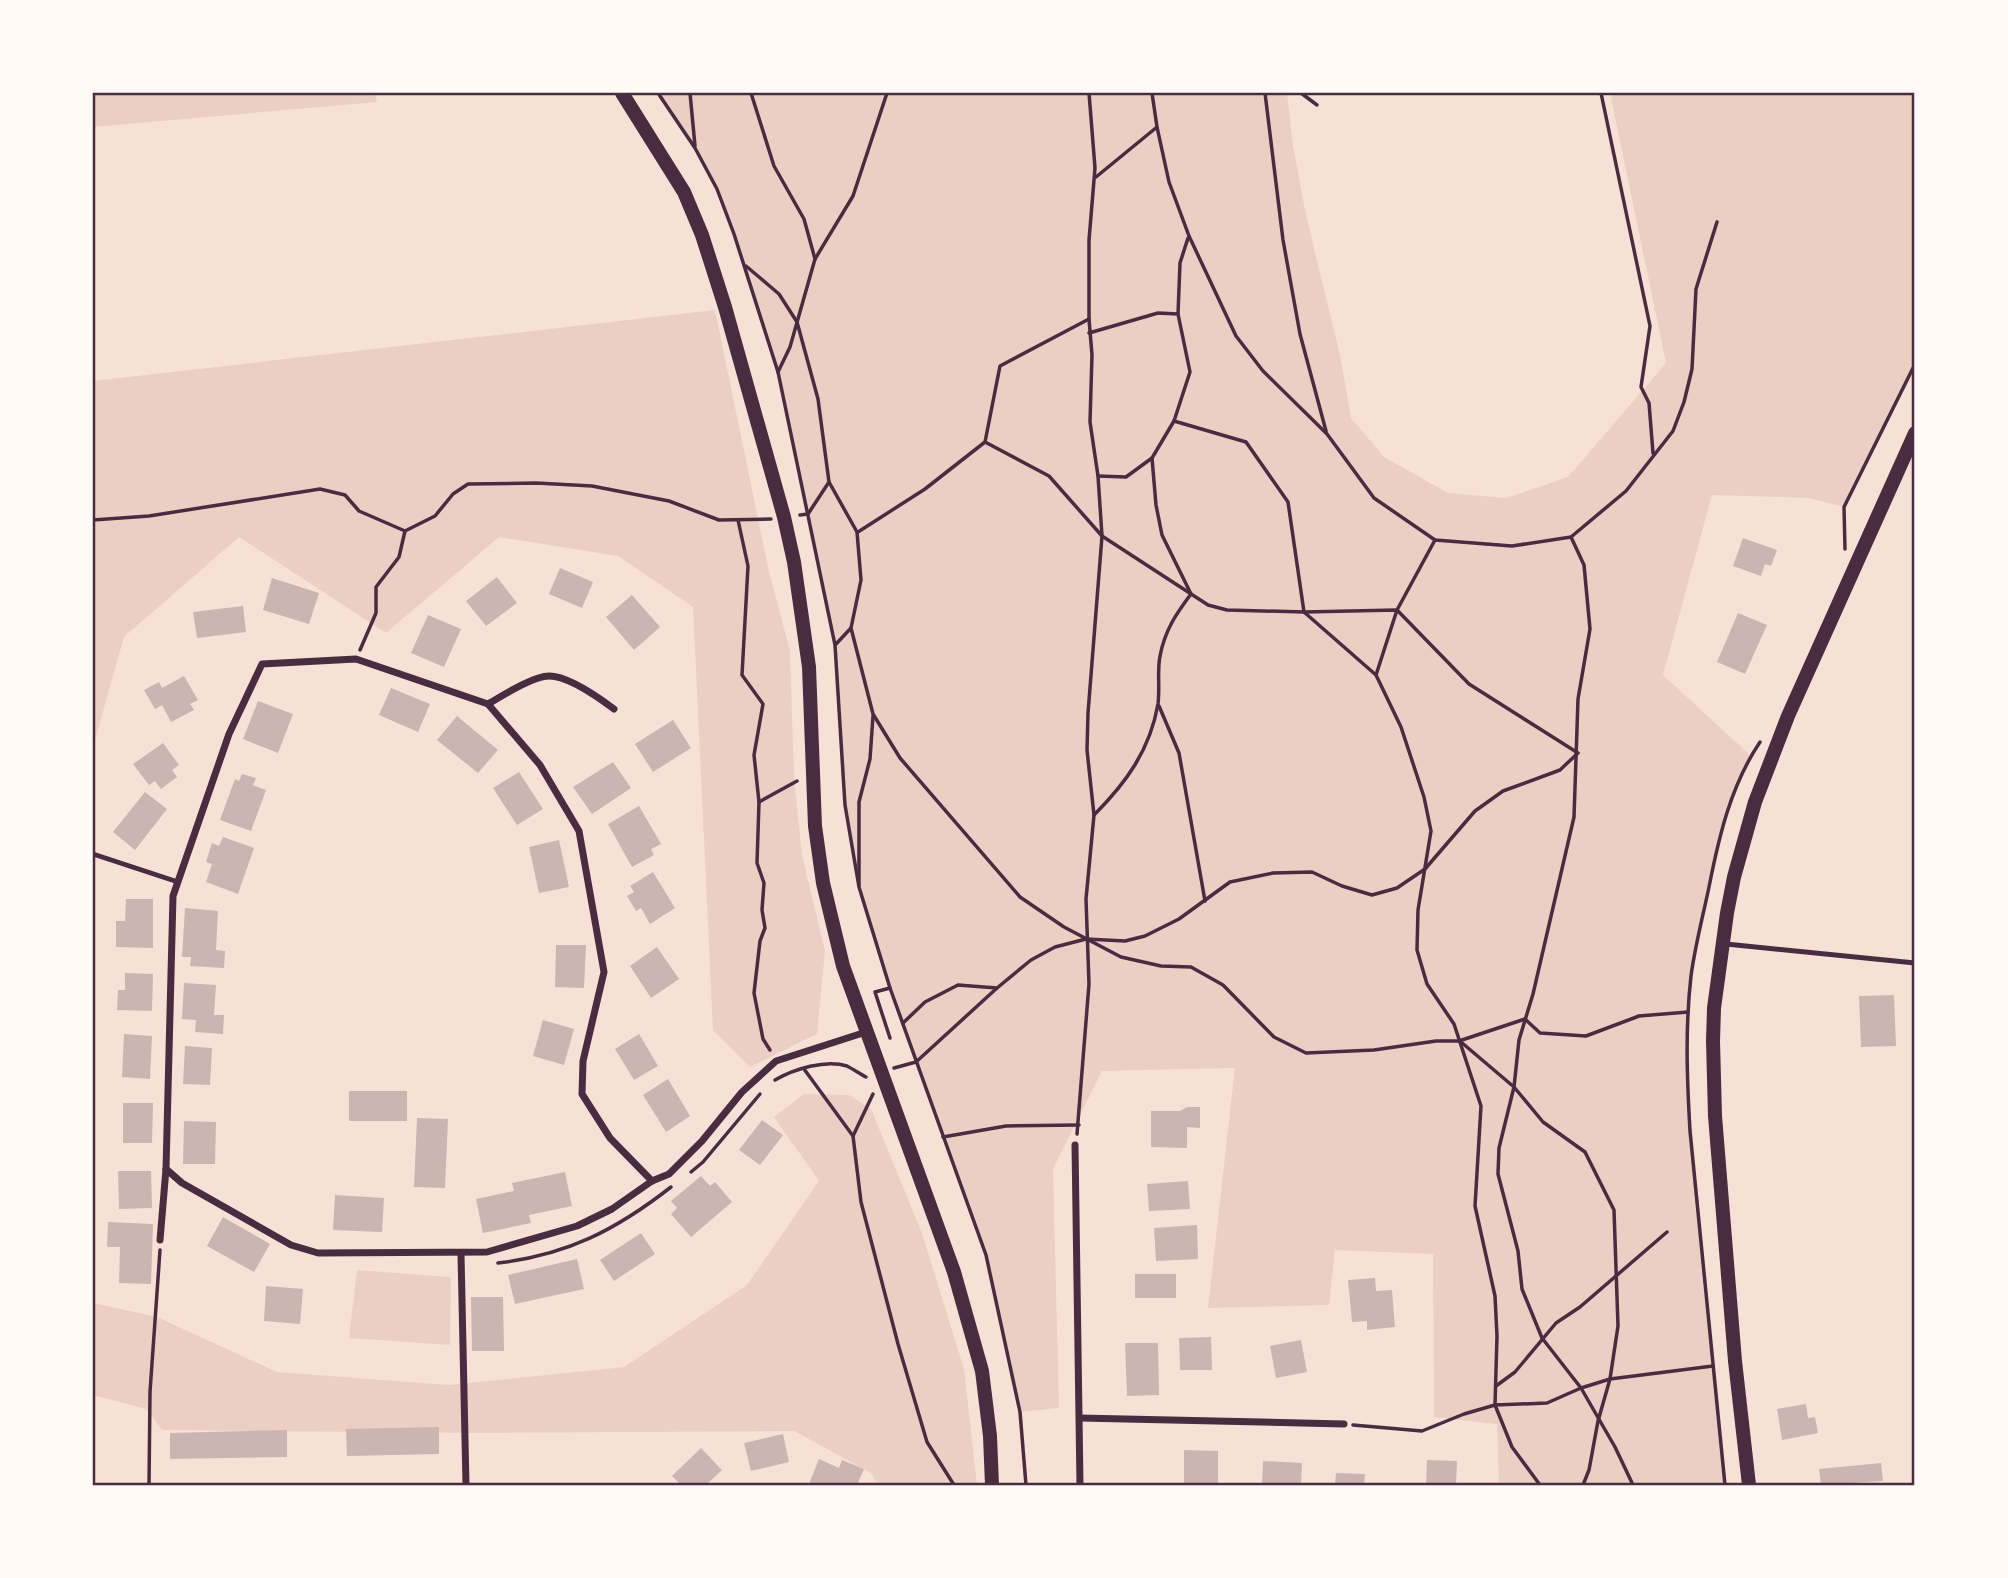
<svg xmlns="http://www.w3.org/2000/svg" width="2008" height="1578" font-family="Raleway,sans-serif">
  <rect width="100%" height="100%" fill="#f7e1d7"/>
  <g fill="#ebcfc5">
    <polygon points="93,93 375,93 377,102 93,127"/>
    <polygon points="658,93 1287,93 1293,146 1306,215 1340,355 1351,418 1384,457 1448,493 1506,498 1568,477 1666,363 1611,98 1614,93 1915,93 1915,364 1844,507 1809,498 1712,495 1663,675 1751,756 1734,791 1716,852 1692,973 1687,1076 1725,1485 1499,1485 1497,1424 1434,1417 1433,1254 1335,1250 1329,1305 1208,1308 1235,1068 1102,1071 1053,1169 1059,1408 1020,1412 986,1255 916,1062 859,887 845,805 835,645 778,372 759,309 717,189 695,148"/>
    <polygon points="715,310 769,572 790,651 794,777 802,855 825,951 817,1034 750,1067 713,1030 693,607 618,556 499,537 386,633 239,537 124,637 93,747 93,381"/>
    <polygon points="804,1094 849,1095 871,1109 922,1233 964,1369 977,1485 878,1485 871,1473 794,1431 476,1433 162,1430 146,1409 93,1395 93,1303 157,1317 277,1372 449,1385 624,1367 747,1285 819,1181 774,1117"/>
    <polygon points="357,1270 451,1277 450,1345 349,1338"/>
  </g>
  <g fill="#ccb4b1">
    <polygon points="1743,538 1777,550 1771,566 1765,564 1761,576 1733,566"/>
    <polygon points="560,568 593,582 582,608 549,594"/>
    <polygon points="497,577 517,603 486,626 466,601"/>
    <polygon points="272,578 319,593 309,624 263,610"/>
    <polygon points="632,595 660,627 634,650 606,617"/>
    <polygon points="243,606 246,632 197,638 193,612"/>
    <polygon points="1738,613 1767,625 1745,674 1717,662"/>
    <polygon points="428,615 461,629 444,667 411,653"/>
    <polygon points="184,676 198,700 190,704 194,710 171,722 162,705 155,709 144,690 159,682 162,688"/>
    <polygon points="391,688 430,704 418,732 379,715"/>
    <polygon points="258,701 293,714 278,753 243,739"/>
    <polygon points="457,716 498,750 478,773 437,740"/>
    <polygon points="673,720 691,748 653,772 635,744"/>
    <polygon points="163,743 179,765 172,770 177,777 161,789 155,781 149,785 133,764"/>
    <polygon points="613,762 631,788 592,814 573,787"/>
    <polygon points="519,772 543,809 517,825 493,788"/>
    <polygon points="242,774 256,778 253,785 266,790 251,831 220,820 235,779 239,781"/>
    <polygon points="145,792 167,809 135,850 113,832"/>
    <polygon points="639,806 661,844 651,849 654,855 632,867 608,824"/>
    <polygon points="223,837 254,848 238,894 206,882 212,864 206,862 212,843 219,846"/>
    <polygon points="559,840 569,887 539,893 529,847"/>
    <polygon points="653,872 675,908 650,924 641,908 636,911 627,896 634,892 630,886"/>
    <polygon points="126,899 153,899 153,948 116,947 116,921 125,921"/>
    <polygon points="185,908 218,911 216,950 225,951 224,968 190,966 191,957 182,957"/>
    <polygon points="556,945 586,945 584,988 555,987"/>
    <polygon points="657,947 679,979 651,998 630,966"/>
    <polygon points="125,973 153,974 152,1011 117,1010 118,990 125,990"/>
    <polygon points="184,983 216,985 214,1015 224,1015 223,1034 195,1032 196,1020 182,1019"/>
    <polygon points="1894,995 1896,1046 1861,1047 1859,996"/>
    <polygon points="543,1020 574,1029 564,1065 533,1056"/>
    <polygon points="124,1034 152,1036 150,1079 122,1077"/>
    <polygon points="639,1034 658,1066 634,1080 615,1049"/>
    <polygon points="185,1046 212,1048 210,1085 183,1084"/>
    <polygon points="668,1079 690,1116 666,1132 643,1095"/>
    <rect x="349" y="1091" width="58" height="30"/>
    <polygon points="123,1103 153,1103 152,1143 123,1143"/>
    <polygon points="1187,1107 1200,1107 1200,1128 1187,1127 1187,1148 1151,1147 1151,1111 1180,1111"/>
    <polygon points="417,1118 448,1119 445,1188 414,1187"/>
    <polygon points="762,1120 783,1135 760,1165 739,1150"/>
    <polygon points="184,1121 216,1122 215,1164 183,1164"/>
    <polygon points="118,1171 151,1171 152,1208 119,1209"/>
    <polygon points="565,1172 572,1206 529,1215 531,1223 483,1233 476,1199 514,1191 512,1183"/>
    <polygon points="701,1176 710,1186 715,1182 732,1202 691,1237 671,1214 677,1208 671,1201"/>
    <polygon points="1188,1181 1190,1209 1149,1211 1147,1184"/>
    <polygon points="335,1195 384,1198 382,1232 333,1230"/>
    <polygon points="223,1217 270,1244 254,1272 207,1246"/>
    <polygon points="108,1222 153,1224 151,1284 119,1283 120,1247 107,1247"/>
    <polygon points="1197,1225 1198,1259 1156,1261 1154,1228"/>
    <polygon points="641,1233 655,1254 614,1281 600,1260"/>
    <polygon points="577,1259 584,1289 515,1304 508,1275"/>
    <rect x="1135" y="1274" width="41" height="24"/>
    <polygon points="1375,1278 1376,1291 1392,1290 1395,1327 1367,1330 1367,1321 1352,1322 1348,1280"/>
    <polygon points="266,1286 303,1289 300,1324 264,1321"/>
    <polygon points="471,1297 503,1297 504,1351 472,1351"/>
    <polygon points="1211,1337 1212,1370 1180,1370 1179,1338"/>
    <polygon points="1301,1340 1307,1372 1276,1378 1270,1346"/>
    <polygon points="1125,1343 1158,1343 1159,1395 1127,1396"/>
    <polygon points="1806,1404 1808,1418 1815,1417 1818,1433 1782,1440 1777,1409"/>
    <polygon points="439,1427 439,1454 347,1456 346,1429"/>
    <polygon points="287,1430 287,1457 170,1459 170,1433"/>
    <polygon points="783,1434 789,1462 751,1471 744,1443"/>
    <polygon points="701,1448 722,1470 706,1485 681,1485 672,1476"/>
    <polygon points="1184,1450 1218,1451 1218,1485 1184,1485"/>
    <polygon points="819,1459 839,1468 842,1460 864,1469 857,1485 809,1484"/>
    <polygon points="1427,1460 1457,1461 1456,1485 1426,1485"/>
    <polygon points="1263,1461 1302,1463 1301,1485 1262,1485"/>
    <polygon points="1881,1463 1883,1481 1821,1485 1819,1469"/>
    <polygon points="1336,1473 1365,1474 1364,1485 1335,1485"/>
  </g>
  <g fill="none" stroke-linecap="round" stroke-linejoin="round">
    <g stroke="#4a2c40" stroke-width="3.5">
      <polyline points="658,93 695,148 717,189 734,234 778,372 835,645 845,805 859,887 890,988 986,1255 1020,1412 1026,1485"/>
      <polyline points="690,93 695,146"/>
      <polyline points="751,93 774,166 804,219 815,259"/>
      <polyline points="1152,93 1157,127 1169,182 1189,236 1236,336 1263,371 1327,434 1374,498 1435,540 1512,546 1571,537 1626,491 1673,431 1684,402 1692,369 1696,289 1717,222"/>
      <polyline points="1265,93 1283,240 1300,334 1326,431"/>
      <polyline points="1301,93 1317,105"/>
      <polyline points="1601,93 1650,326 1641,387 1649,403 1653,453"/>
      <polyline points="1096,177 1157,127"/>
      <polyline points="746,266 779,294 797,322 818,399 829,482 857,532 861,580 851,628 873,714 900,758 1020,897 1064,927 1121,957 1161,966 1191,967 1223,985 1274,1037 1306,1053 1374,1050 1436,1041 1459,1041 1525,1019"/>
      <polyline points="1089,333 1158,313 1178,314"/>
      <polyline points="778,372 790,347 815,259 853,196 887,93"/>
      <polyline points="985,442 1049,476 1102,536 1208,605 1227,610 1304,612 1376,675 1397,610 1435,540"/>
      <polyline points="1098,476 1126,477 1152,458 1174,421 1190,372 1178,314 1180,263 1188,238"/>
      <polyline points="800,515 808,514 829,482"/>
      <polyline points="93,520 149,516 320,489 345,495 359,511 405,531"/>
      <polyline points="738,520 748,566 742,675 763,704 754,755 759,802 757,863 764,883 762,910 765,928 760,941 754,993 763,1039 770,1050"/>
      <polyline points="405,531 435,516 453,494 468,484 536,483 592,486 669,501 719,520 771,519"/>
      <polyline points="858,532 925,489 985,442 1000,366 1089,319"/>
      <polyline points="1571,537 1584,565 1590,629 1578,699 1574,817 1533,994 1519,1040 1514,1087 1499,1148 1498,1174 1518,1251 1522,1289 1542,1338 1581,1388 1615,1447 1633,1485"/>
      <polyline points="1845,549 1844,507 1915,364"/>
      <polyline points="836,644 851,628"/>
      <polyline points="360,650 376,613 376,587 399,557 405,531"/>
      <polyline points="1376,675 1401,727 1424,797 1431,831 1418,910 1417,950 1427,984 1454,1024 1481,1106 1475,1206 1495,1296 1497,1336 1495,1405 1512,1447 1540,1485"/>
      <polyline points="1159,706 1179,753 1205,901"/>
      <polyline points="759,802 797,781"/>
      <path d="M1094 815C1126 783 1150 750 1158 704 1160 688 1157 671 1160 656 1165 630 1176 614 1191 594L1162 535 1156 505 1152 458"/>
      <polyline points="859,885 859,802 870,759 873,716"/>
      <polyline points="890,988 875,992 890,1038"/>
      <polyline points="1525,1019 1540,1033 1586,1036 1639,1016 1688,1012"/>
      <polyline points="903,1023 925,1002 958,985 997,988"/>
      <polyline points="1461,1042 1514,1087 1543,1122 1585,1152 1614,1210 1618,1326 1610,1379 1598,1421 1589,1470 1583,1485"/>
      <polyline points="894,1068 916,1062 997,988 1031,960 1055,947 1086,939 1125,941 1145,936 1179,919 1230,882 1273,873 1312,872 1342,886 1372,895 1397,888 1425,869 1475,811 1503,791 1560,770 1578,753 1469,684 1397,610 1304,612 1288,502 1246,442 1174,421"/>
      <polyline points="804,1069 853,1136 861,1202 898,1344 927,1442 954,1485"/>
      <path d="M775 1080C794 1069 826 1059 847 1066 853 1069 860 1074 866 1077"/>
      <polyline points="1077,1134 1089,984 1086,899 1094,815 1087,750 1088,713 1102,536 1098,476 1090,422 1092,355 1089,319 1089,240 1095,168 1089,93"/>
      <polyline points="853,1136 873,1094"/>
      <polyline points="943,1137 1006,1126 1079,1125"/>
      <polyline points="691,1172 703,1162 760,1094"/>
      <path d="M498 1263C567 1255 616 1230 671 1187"/>
      <polyline points="1496,1386 1515,1372 1556,1323 1580,1307 1667,1232"/>
      <polyline points="1353,1425 1422,1431 1464,1414 1495,1405 1547,1403 1581,1388 1610,1379 1713,1366"/>
      <polyline points="149,1485 150,1392 160,1250"/>
      <path d="M1725 1485 1690 1131C1687 1079 1685 1028 1691 976 1695 946 1703 916 1709 887 1719 836 1731 785 1760 742"/>
    </g>
    <g stroke="#4a2c40" stroke-width="5">
      <polyline points="93,854 178,882"/>
      <polyline points="1726,944 1915,963"/>
    </g>
    <g stroke="#4a2c40" stroke-width="7">
      <path d="M488 704C502 696 533 676 549 676 569 676 598 697 614 709"/>
      <polyline points="1075,1145 1080,1485"/>
      <polyline points="166,1169 182,1183 291,1245 318,1253 487,1252 577,1226 612,1209 652,1181 669,1174 702,1141 742,1092 776,1061 866,1032"/>
      <polyline points="160,1240 166,1169 173,896 229,734 262,664 356,659 488,704 540,765 579,831 604,972 583,1061 582,1094 610,1138 652,1181"/>
      <polyline points="461,1254 466,1485"/>
      <polyline points="1080,1418 1344,1424"/>
    </g>
    <g stroke="#4a2c40" stroke-width="14">
      <polyline points="622,93 684,192 702,235 725,307 784,517 794,562 809,667 815,826 823,883 843,966 954,1272 982,1371 990,1436 992,1485"/>
      <polyline points="1749,1485 1735,1361 1715,1116 1713,1041 1714,1008 1727,913 1734,877 1755,802 1788,716 1915,433"/>
    </g>
  </g>
  <rect width="2008" height="1578" fill="none" stroke="#fffaf5" stroke-width="189"/>
  <rect x="94" y="94" width="1819" height="1390" fill="none" stroke="#4a2c40" stroke-width="2.5"/>
</svg>
